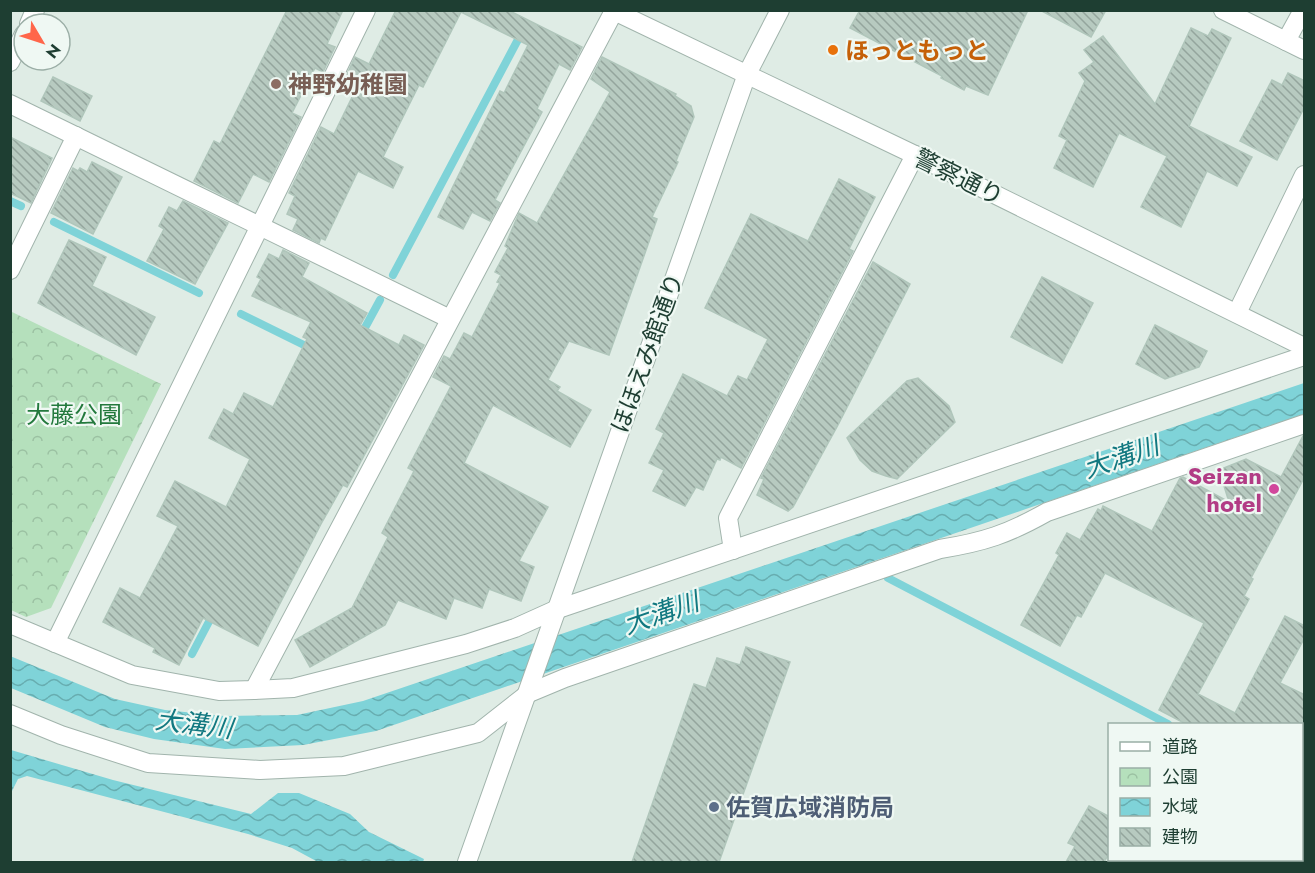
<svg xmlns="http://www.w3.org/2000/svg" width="1315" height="873" font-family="Jost,'Noto Sans JP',sans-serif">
  <defs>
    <pattern id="park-crowns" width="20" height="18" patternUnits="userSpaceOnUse" patternTransform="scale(1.5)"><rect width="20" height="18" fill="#b5e0bc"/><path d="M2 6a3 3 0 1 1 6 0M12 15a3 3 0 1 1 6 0" fill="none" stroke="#9bc1a2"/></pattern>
    <pattern id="water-waves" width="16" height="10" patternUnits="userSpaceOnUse" patternTransform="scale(1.5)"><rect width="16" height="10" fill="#7fd3d8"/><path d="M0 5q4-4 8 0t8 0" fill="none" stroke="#67adb0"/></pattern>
    <pattern id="building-back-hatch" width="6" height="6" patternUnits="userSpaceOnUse" patternTransform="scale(1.5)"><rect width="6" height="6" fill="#b7cac0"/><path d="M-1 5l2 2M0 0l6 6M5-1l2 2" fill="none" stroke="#94a59d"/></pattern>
  </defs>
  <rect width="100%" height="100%" fill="#dfece5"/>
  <polygon fill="url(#park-crowns)" points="10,311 161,384 51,608 26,617 11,610"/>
  <g fill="url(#water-waves)">
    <polygon points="1304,383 1304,414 376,731 303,745 225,749 154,739 105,727 11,688 10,656 115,699 165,710 224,716 297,715 363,701"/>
    <polygon points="11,750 113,780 251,814 278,793 299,793 350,814 369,832 424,859 423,862 318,862 292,848 248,834 27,776 18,779 11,793"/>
  </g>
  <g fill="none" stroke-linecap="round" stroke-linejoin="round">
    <g stroke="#7fd3d8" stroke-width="8">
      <polyline points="10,201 21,206"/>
      <polyline points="54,222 199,293"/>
      <polyline points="393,275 522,32"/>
      <polyline points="241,314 312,349"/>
      <polyline points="361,335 380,300"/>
      <polyline points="888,578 1168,724"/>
      <polyline points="192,654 214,612"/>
      <polyline points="1302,793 1304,795"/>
    </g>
  </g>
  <g fill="url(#building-back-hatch)" stroke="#b0c6bb" stroke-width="1.5">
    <polygon points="287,10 343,10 327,44 335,47 323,72 315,68 292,113 301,117 269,182 253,174 238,203 194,181 214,141 220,144"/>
    <polygon points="396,10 508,10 582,47 570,70 559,64 537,109 542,112 495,200 500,203 490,221 472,212 463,229 438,217 500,91 504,93 528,45 461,12 423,87 419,85 383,157 403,167 393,188 358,171 325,240 321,238 319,243 293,230 298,219 287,214 295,196 289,193 321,127 334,134 357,87 344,81 355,57 369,64"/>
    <polygon points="860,10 1028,10 988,95 966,86 964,90 941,78 942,76 850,28"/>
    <polygon points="1040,10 1106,10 1091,37"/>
    <polygon points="1191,28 1208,36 1212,29 1231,38 1189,126 1252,157 1237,186 1207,171 1181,227 1141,207 1167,156 1119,133 1093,187 1054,168 1067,140 1059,136 1085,81 1079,73 1094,62 1084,50 1103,36 1155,104"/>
    <polygon points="602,57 676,94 675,96 691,106 694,117 676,161 678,162 652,217 657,219 609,355 569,341 548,380 560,387 557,391 591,410 570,447 493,405 464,463 548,507 519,561 534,567 521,601 489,589 482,608 454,598 446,619 398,600 385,625 310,667 295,640 352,608 388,537 382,533 414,471 408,468 451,386 433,377 444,356 450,359 464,333 472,337 500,283 497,282 501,275 495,272 508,248 505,246 519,213 537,223 610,92 591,79"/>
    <polygon points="1288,73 1305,81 1305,106 1277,160 1240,141 1272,80 1282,85"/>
    <polygon points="53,77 92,96 80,121 41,101"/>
    <polygon points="10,137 52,158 31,203 10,193"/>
    <polygon points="92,162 122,177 93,234 51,213 73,168 78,171 80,168 87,172"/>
    <polygon points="839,179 875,197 849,249 853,251 741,468 721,457 720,460 717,459 703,490 696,487 685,506 653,491 664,470 649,463 664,433 656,429 683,374 727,396 738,376 747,380 768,339 705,308 751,214 808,241"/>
    <polygon points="183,201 228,223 195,284 147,261 164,229 159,226 169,207 177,211"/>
    <polygon points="69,240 106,257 92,286 155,317 136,355 38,303"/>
    <polygon points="283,250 309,263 302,277 367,313 360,325 399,345 404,335 424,345 347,487 343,485 321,524 258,646 203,618 179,665 153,652 155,648 103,622 120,588 140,598 178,526 157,516 175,481 226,507 250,459 209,438 224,409 233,414 244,393 273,407 307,339 303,337 311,322 252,296 261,279 257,277 269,254 279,259"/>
    <polygon points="873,262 910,284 838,425 793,507 788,511 757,495 764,479 761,478"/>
    <polygon points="1042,277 1093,303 1062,363 1011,337"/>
    <polygon points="1155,325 1207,351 1199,367 1165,379 1136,364"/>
    <polygon points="918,378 949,406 955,422 897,479 886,476 872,471 860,460 847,438 907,381"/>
    <polygon points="1303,436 1305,476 1251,578 1253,579 1244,596 1249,599 1198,694 1235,713 1285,616 1305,626 1305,637 1280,683 1305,695 1305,724 1186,724 1159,710 1204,623 1105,573 1081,617 1077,615 1060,646 1021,625 1059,555 1056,553 1067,533 1080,540 1098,509 1101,511 1103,506 1152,531 1180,478 1183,477 1229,502 1219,470 1246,459 1281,477"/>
    <polygon points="746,647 790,662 719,862 632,862 694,684 706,688 717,658 740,665"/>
    <polygon points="1089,806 1110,817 1110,852 1104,862 1066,862 1075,846 1068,843"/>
  </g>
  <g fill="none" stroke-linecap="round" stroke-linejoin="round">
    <g stroke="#a1b4ac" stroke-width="20">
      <g id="minor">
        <polyline points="29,24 35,10"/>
        <polyline points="10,62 24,34"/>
        <polyline points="10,104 450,319"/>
        <polyline points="10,270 76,136"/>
        <polyline points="1237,313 1304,175"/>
        <polyline points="733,550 728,518 915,155"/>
        <polyline points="254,690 614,11"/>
        <path d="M10 714 61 735 148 763 260 770 344 766 478 733 529 693 565 678 940 549C984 542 1008 534 1047 512L1304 424"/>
        <polyline points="1200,860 1206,862"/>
        <polyline points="1163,862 1164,860"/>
      </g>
    </g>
    <g stroke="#a1b4ac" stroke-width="20">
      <g id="tertiary">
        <polyline points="612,10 915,155 1304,347"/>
        <polyline points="1223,10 1304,50"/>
        <polyline points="1286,41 1303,10"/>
        <polyline points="10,624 132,675 219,691 254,690 293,688 466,644 515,628 555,610 1304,356"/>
        <polyline points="55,643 366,10"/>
        <polyline points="467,862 747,74 780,10"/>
      </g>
    </g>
    <use href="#minor" stroke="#fff" stroke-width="18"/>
    <use href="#tertiary" stroke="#fff" stroke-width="18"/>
  </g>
  <circle fill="#e8710a" stroke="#eff8f3" stroke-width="2" cx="833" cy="50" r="6"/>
  <circle fill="#8d6e63" stroke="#eff8f3" stroke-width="2" cx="276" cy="84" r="6"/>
  <circle fill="#d1479c" stroke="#eff8f3" stroke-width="2" cx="1274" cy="489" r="6"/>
  <circle fill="#5c6f8a" stroke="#eff8f3" stroke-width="2" cx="714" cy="807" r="6"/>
  <g text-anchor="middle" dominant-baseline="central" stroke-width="4.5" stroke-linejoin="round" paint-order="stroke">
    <g font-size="24" font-weight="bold" fill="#c56008" stroke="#eff8f3" text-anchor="start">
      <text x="845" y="50">ほっともっと</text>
    </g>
    <g font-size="24" font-weight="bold" fill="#785e54" stroke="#eff8f3" text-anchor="start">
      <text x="288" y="84">神野幼稚園</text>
    </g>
    <g font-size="24" fill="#1e3e32" stroke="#eff8f3">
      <text transform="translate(959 177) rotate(26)">警察通り</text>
      <text transform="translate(647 353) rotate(-70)">ほほえみ館通り</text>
    </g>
    <g font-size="24" fill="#23793d" stroke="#eff8f3">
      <text x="74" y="414">大藤公園</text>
    </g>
    <g font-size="24" font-weight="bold" fill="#b23c85" stroke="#eff8f3" text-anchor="end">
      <text x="1262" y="475">Seizan<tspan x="1262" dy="28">hotel</tspan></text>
    </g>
    <g font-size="24" font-weight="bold" fill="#4e5e75" stroke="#eff8f3" text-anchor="start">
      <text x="726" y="807">佐賀広域消防局</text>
    </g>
    <g font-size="26" font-style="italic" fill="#117880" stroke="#eff8f3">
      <text transform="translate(1121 457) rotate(-19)">大溝川</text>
      <text transform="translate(661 613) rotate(-19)">大溝川</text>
      <text transform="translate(194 724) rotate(7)">大溝川</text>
    </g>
  </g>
  <rect width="1315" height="873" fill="none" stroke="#1e3e32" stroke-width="24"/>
  <rect x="1108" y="723" width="195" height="138" fill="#eff8f3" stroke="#9baea6" stroke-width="1.5"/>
  <rect x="1120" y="742" width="30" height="9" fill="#ffffff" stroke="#9baea6" stroke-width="1.5"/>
  <text x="1162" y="753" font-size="18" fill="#1e3e32">道路</text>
  <rect x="1120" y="768" width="30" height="18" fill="url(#park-crowns)" stroke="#9baea6" stroke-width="1.5"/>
  <text x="1162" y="783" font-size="18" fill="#1e3e32">公園</text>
  <rect x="1120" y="798" width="30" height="18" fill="url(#water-waves)" stroke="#9baea6" stroke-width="1.5"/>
  <text x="1162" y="813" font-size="18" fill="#1e3e32">水域</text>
  <rect x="1120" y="828" width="30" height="18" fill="url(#building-back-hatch)" stroke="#9baea6" stroke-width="1.5"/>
  <text x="1162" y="843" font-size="18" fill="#1e3e32">建物</text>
  <g transform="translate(42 42) rotate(129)"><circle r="28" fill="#eff8f3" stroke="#9baea6" stroke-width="1.5"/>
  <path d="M0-4.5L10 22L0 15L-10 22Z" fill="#ff664a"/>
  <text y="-9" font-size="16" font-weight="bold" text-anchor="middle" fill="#1e3e32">N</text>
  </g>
</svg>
